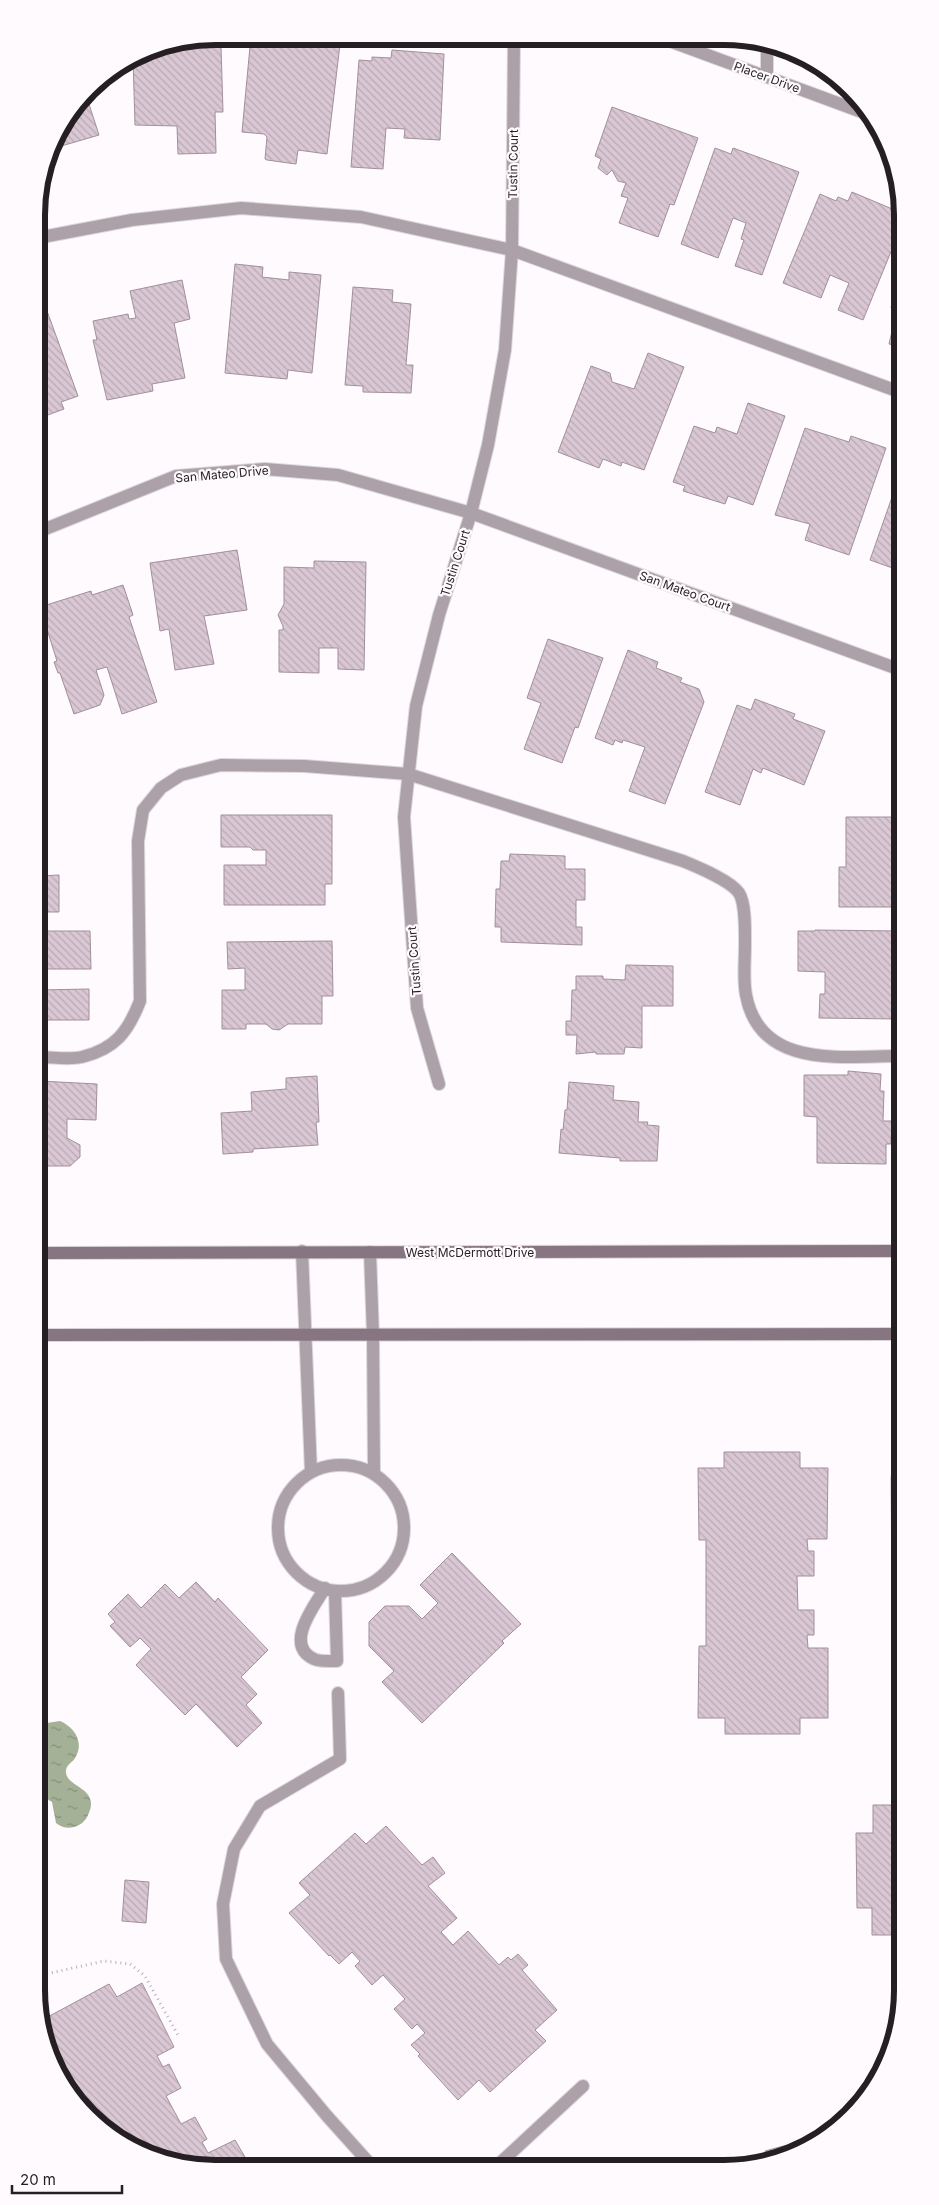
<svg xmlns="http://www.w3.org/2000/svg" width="939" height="2205" font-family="Inter,sans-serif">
  <defs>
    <pattern id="water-ripples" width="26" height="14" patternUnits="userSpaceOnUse" patternTransform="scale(1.25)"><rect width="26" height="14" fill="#a4b196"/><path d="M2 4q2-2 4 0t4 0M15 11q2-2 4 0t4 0" fill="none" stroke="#858f7a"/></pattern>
    <pattern id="building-back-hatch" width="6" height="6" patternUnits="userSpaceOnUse" patternTransform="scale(1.25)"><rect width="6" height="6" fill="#d9c7d3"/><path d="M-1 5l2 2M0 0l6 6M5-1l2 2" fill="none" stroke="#baaab5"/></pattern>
  </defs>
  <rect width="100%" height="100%" fill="#fefafd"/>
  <path fill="url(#water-ripples)" d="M60 1721C74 1727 85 1742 75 1758 72 1763 65 1765 66 1773 68 1788 101 1788 88 1815 85 1822 80 1825 74 1827 67 1829 61 1827 56 1823L52 1802 42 1796 41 1726 47 1723Z"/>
  <g fill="url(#building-back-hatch)" stroke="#a1909b">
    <polygon points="251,36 274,37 340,44 327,154 298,150 296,164 267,160 265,159 267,137 264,134 242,132"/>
    <polygon points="221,47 223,112 215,112 216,153 178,154 177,126 135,125 133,58 147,50 155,48"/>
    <polygon points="392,50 444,54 440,140 404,138 405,129 386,128 383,169 351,167 359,60 372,61 372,57 391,58"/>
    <polygon points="86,95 99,135 51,149 55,136"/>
    <polygon points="612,107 698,138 674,205 670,204 658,237 619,223 628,198 621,196 626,183 618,181 612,170 607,175 598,168 601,159 595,156"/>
    <polygon points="715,148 731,154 733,148 799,172 762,275 735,266 744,240 741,239 746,223 733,218 718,258 681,244"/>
    <polygon points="852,192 897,211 897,237 863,320 838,310 849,283 830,275 821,298 783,283 820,194 836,201 838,197 848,201"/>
    <polygon points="235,264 263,267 262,277 289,280 289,272 321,275 312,373 288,370 287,379 225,373"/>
    <polygon points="182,280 190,319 174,323 185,378 152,384 153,391 107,400 93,340 97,340 93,321 128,314 129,319 136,318 130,291"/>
    <polygon points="897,280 897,346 889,344 897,310 891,308"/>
    <polygon points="353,287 393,290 392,302 411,304 406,365 413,365 411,393 363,392 363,386 345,385"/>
    <polygon points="43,300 78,396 61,402 64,409 37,419 37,302"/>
    <polygon points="648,353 684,367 644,470 622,462 621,466 603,459 599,468 558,452 591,366 610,373 612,382 634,389"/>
    <polygon points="748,403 785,416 753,505 728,496 725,504 683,491 685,486 673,482 694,426 715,433 717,427 737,434"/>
    <polygon points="805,428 849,442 851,436 886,448 849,555 805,540 810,524 775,515"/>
    <polygon points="898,480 898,570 870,560"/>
    <polygon points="237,550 247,610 204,616 214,664 175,670 169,629 160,631 150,563"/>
    <polygon points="314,561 366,562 364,670 338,669 338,648 319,648 319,673 279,672 279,630 283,630 283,626 278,615 284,604 284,567 314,568"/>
    <polygon points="123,585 133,615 129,617 157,702 122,714 107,667 96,670 104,695 100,705 74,714 60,673 58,673 54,662 57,661 40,607 91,591 92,595"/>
    <polygon points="548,639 603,658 578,728 575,727 562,763 524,749 541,703 527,698"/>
    <polygon points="628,650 658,662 656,668 682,678 680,682 699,689 704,702 665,804 629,791 645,747 623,740 622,743 615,740 613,745 595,738"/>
    <polygon points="755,699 795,714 793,719 825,731 804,785 763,768 761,773 753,769 740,805 705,792 737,705 751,710"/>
    <polygon points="38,759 45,759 46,796 38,796"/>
    <polygon points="221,815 332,815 332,884 325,884 325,905 224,905 224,865 266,865 266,850 253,850 250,847 221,847"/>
    <polygon points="846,817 899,817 899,907 839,907 839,867 846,867"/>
    <polygon points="510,854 565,856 565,869 585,869 585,900 576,900 576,927 582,927 582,945 501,942 501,927 495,927 496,889 500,889 501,861 509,861"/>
    <polygon points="59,875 59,912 39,912 39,876"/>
    <polygon points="815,930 899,931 899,1019 819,1018 820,994 825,994 825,972 798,971 798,931 815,931"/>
    <polygon points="40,931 90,931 91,969 39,969 39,990 89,989 89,1020 39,1020 39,938"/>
    <polygon points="332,941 333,996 322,996 322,1024 288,1024 279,1030 272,1029 266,1024 246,1024 246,1029 222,1029 222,990 245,990 245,968 228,969 227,942"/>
    <polygon points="626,965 673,966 673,1006 642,1006 642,1048 625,1047 624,1054 596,1054 596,1052 576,1054 577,1035 566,1035 566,1021 571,1021 572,990 576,990 576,976 603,976 603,979 625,980"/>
    <polygon points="848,1071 881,1074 880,1091 884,1091 883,1121 892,1121 891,1144 886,1144 886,1164 817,1163 817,1117 804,1116 804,1075 848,1075"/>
    <polygon points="317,1076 319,1122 316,1122 318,1145 253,1149 253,1152 223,1154 221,1113 252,1111 251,1092 286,1089 286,1078"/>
    <polygon points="39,1081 97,1084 96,1120 67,1119 67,1138 80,1145 80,1157 70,1166 40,1166"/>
    <polygon points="569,1082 614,1086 613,1100 639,1102 638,1122 648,1122 647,1125 659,1126 657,1161 620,1161 620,1158 559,1153 561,1129 563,1130 565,1110 567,1110"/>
    <polygon points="724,1452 800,1452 800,1468 828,1468 827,1539 807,1539 808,1551 814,1551 814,1576 797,1576 798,1610 814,1610 814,1635 807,1635 808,1648 828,1648 828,1718 800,1718 800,1734 725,1734 725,1718 698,1718 699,1646 706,1646 706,1540 699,1540 698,1468 724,1468"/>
    <polygon points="452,1553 521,1624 502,1641 504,1643 422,1723 382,1682 394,1671 369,1646 369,1622 385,1606 409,1606 422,1619 438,1603 420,1585"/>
    <polygon points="196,1582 215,1602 218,1598 268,1650 241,1677 257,1694 246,1705 262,1723 237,1747 196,1704 185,1715 136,1665 151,1649 140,1638 130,1647 110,1626 115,1622 108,1614 128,1594 141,1608 165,1584 179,1598"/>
    <polygon points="873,1805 902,1805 902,1935 872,1935 872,1908 857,1908 856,1833 873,1833"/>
    <polygon points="386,1826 422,1865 433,1857 445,1873 428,1886 457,1918 441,1932 453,1945 468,1931 499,1965 508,1957 511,1960 518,1954 528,1965 522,1970 557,2010 535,2030 546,2041 490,2092 479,2080 458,2100 418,2056 420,2054 411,2045 425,2033 417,2024 412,2029 394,2009 405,1999 383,1975 372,1985 355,1966 360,1961 352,1952 339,1964 330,1955 329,1956 289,1913 310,1895 299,1883 355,1833 366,1844"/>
    <polygon points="125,1880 149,1882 146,1923 122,1921"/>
    <polygon points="142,1983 174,2047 157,2056 163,2067 169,2064 181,2088 166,2096 181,2124 195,2117 207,2139 202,2142 208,2153 235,2140 245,2157 235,2163 237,2165 180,2165 136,2150 89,2117 43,2037 51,2032 44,2019 109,1984 117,1997"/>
    <polygon points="810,2144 770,2163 766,2163 769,2162 765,2151 787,2145 788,2150"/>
  </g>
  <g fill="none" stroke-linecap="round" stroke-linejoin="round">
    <g stroke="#dbd7da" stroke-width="14">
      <g id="service">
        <polyline points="767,77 767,44"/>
        <polyline points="37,238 132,220 241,208 361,217 512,250 897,391"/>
        <path d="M39 1057C52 1057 69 1060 82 1057 115 1049 128 1032 140 1001L138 841 143 810 161 788 181 775 221 765 304 766 408 774 683 861C697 867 730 880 739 893 746 904 745 932 745 946 745 962 743 980 746 995 760 1070 843 1056 899 1056"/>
        <polyline points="302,1251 311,1472"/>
        <polyline points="370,1252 373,1336 374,1474"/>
        <circle cx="341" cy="1528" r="63"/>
        <polyline points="897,1478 902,1757"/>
        <path d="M325 1588C315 1605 283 1645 314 1659 320 1662 330 1661 337 1661L335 1591"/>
        <polyline points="338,1693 340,1759 260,1806 234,1849 223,1904 226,1959 267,2044 327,2116 371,2165"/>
        <polyline points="499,2164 583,2086"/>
      </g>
    </g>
    <g stroke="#dbd7da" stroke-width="14">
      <g id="minor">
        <polyline points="664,39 870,115"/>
        <polyline points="38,532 176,476 265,469 338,475 471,513 898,669"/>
        <polyline points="439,1084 417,1008 404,817 416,706 439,615 471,513 488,445 505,350 512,250 514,38"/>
      </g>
    </g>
    <g stroke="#dbd7da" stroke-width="14">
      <g id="secondary">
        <polyline points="40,1253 900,1251"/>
        <polyline points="40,1335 900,1334"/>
      </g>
    </g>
    <polyline stroke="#b6b1b5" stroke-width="3" stroke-dasharray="1 4" stroke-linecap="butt" points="42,1975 104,1961 130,1964 145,1976 179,2037"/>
    <use href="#service" stroke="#ada1a9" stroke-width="12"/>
    <use href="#minor" stroke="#ada1a9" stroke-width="12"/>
    <use href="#secondary" stroke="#877581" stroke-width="12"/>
  </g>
  <g text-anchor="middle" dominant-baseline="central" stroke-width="4.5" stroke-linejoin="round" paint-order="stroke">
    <g font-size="12" fill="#251e22" stroke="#fefafd">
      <text transform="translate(767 77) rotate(20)">Placer Drive</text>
      <text transform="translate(513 164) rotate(-89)">Tustin Court</text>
      <text transform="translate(222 474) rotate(-5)">San Mateo Drive</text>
      <text transform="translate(455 563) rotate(-72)">Tustin Court</text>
      <text transform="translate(685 591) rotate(20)">San Mateo Court</text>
      <text transform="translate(414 961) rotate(-94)">Tustin Court</text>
      <text x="470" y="1252">West McDermott Drive</text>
    </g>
  </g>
  <path d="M0 0H939V2205H0ZM215 45H724A170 170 0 0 1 894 215V1990A170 170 0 0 1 724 2160H215A170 170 0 0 1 45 1990V215A170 170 0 0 1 215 45Z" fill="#fefafd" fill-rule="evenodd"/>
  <path fill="none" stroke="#251e22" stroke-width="6" d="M215 45H724A170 170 0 0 1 894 215V1990A170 170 0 0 1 724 2160H215A170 170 0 0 1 45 1990V215A170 170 0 0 1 215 45Z"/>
  <path d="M12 2185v8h110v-8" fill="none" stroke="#251e22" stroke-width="2.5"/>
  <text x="20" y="2185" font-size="15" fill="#251e22" stroke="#fefafd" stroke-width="4" paint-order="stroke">20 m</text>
</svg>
